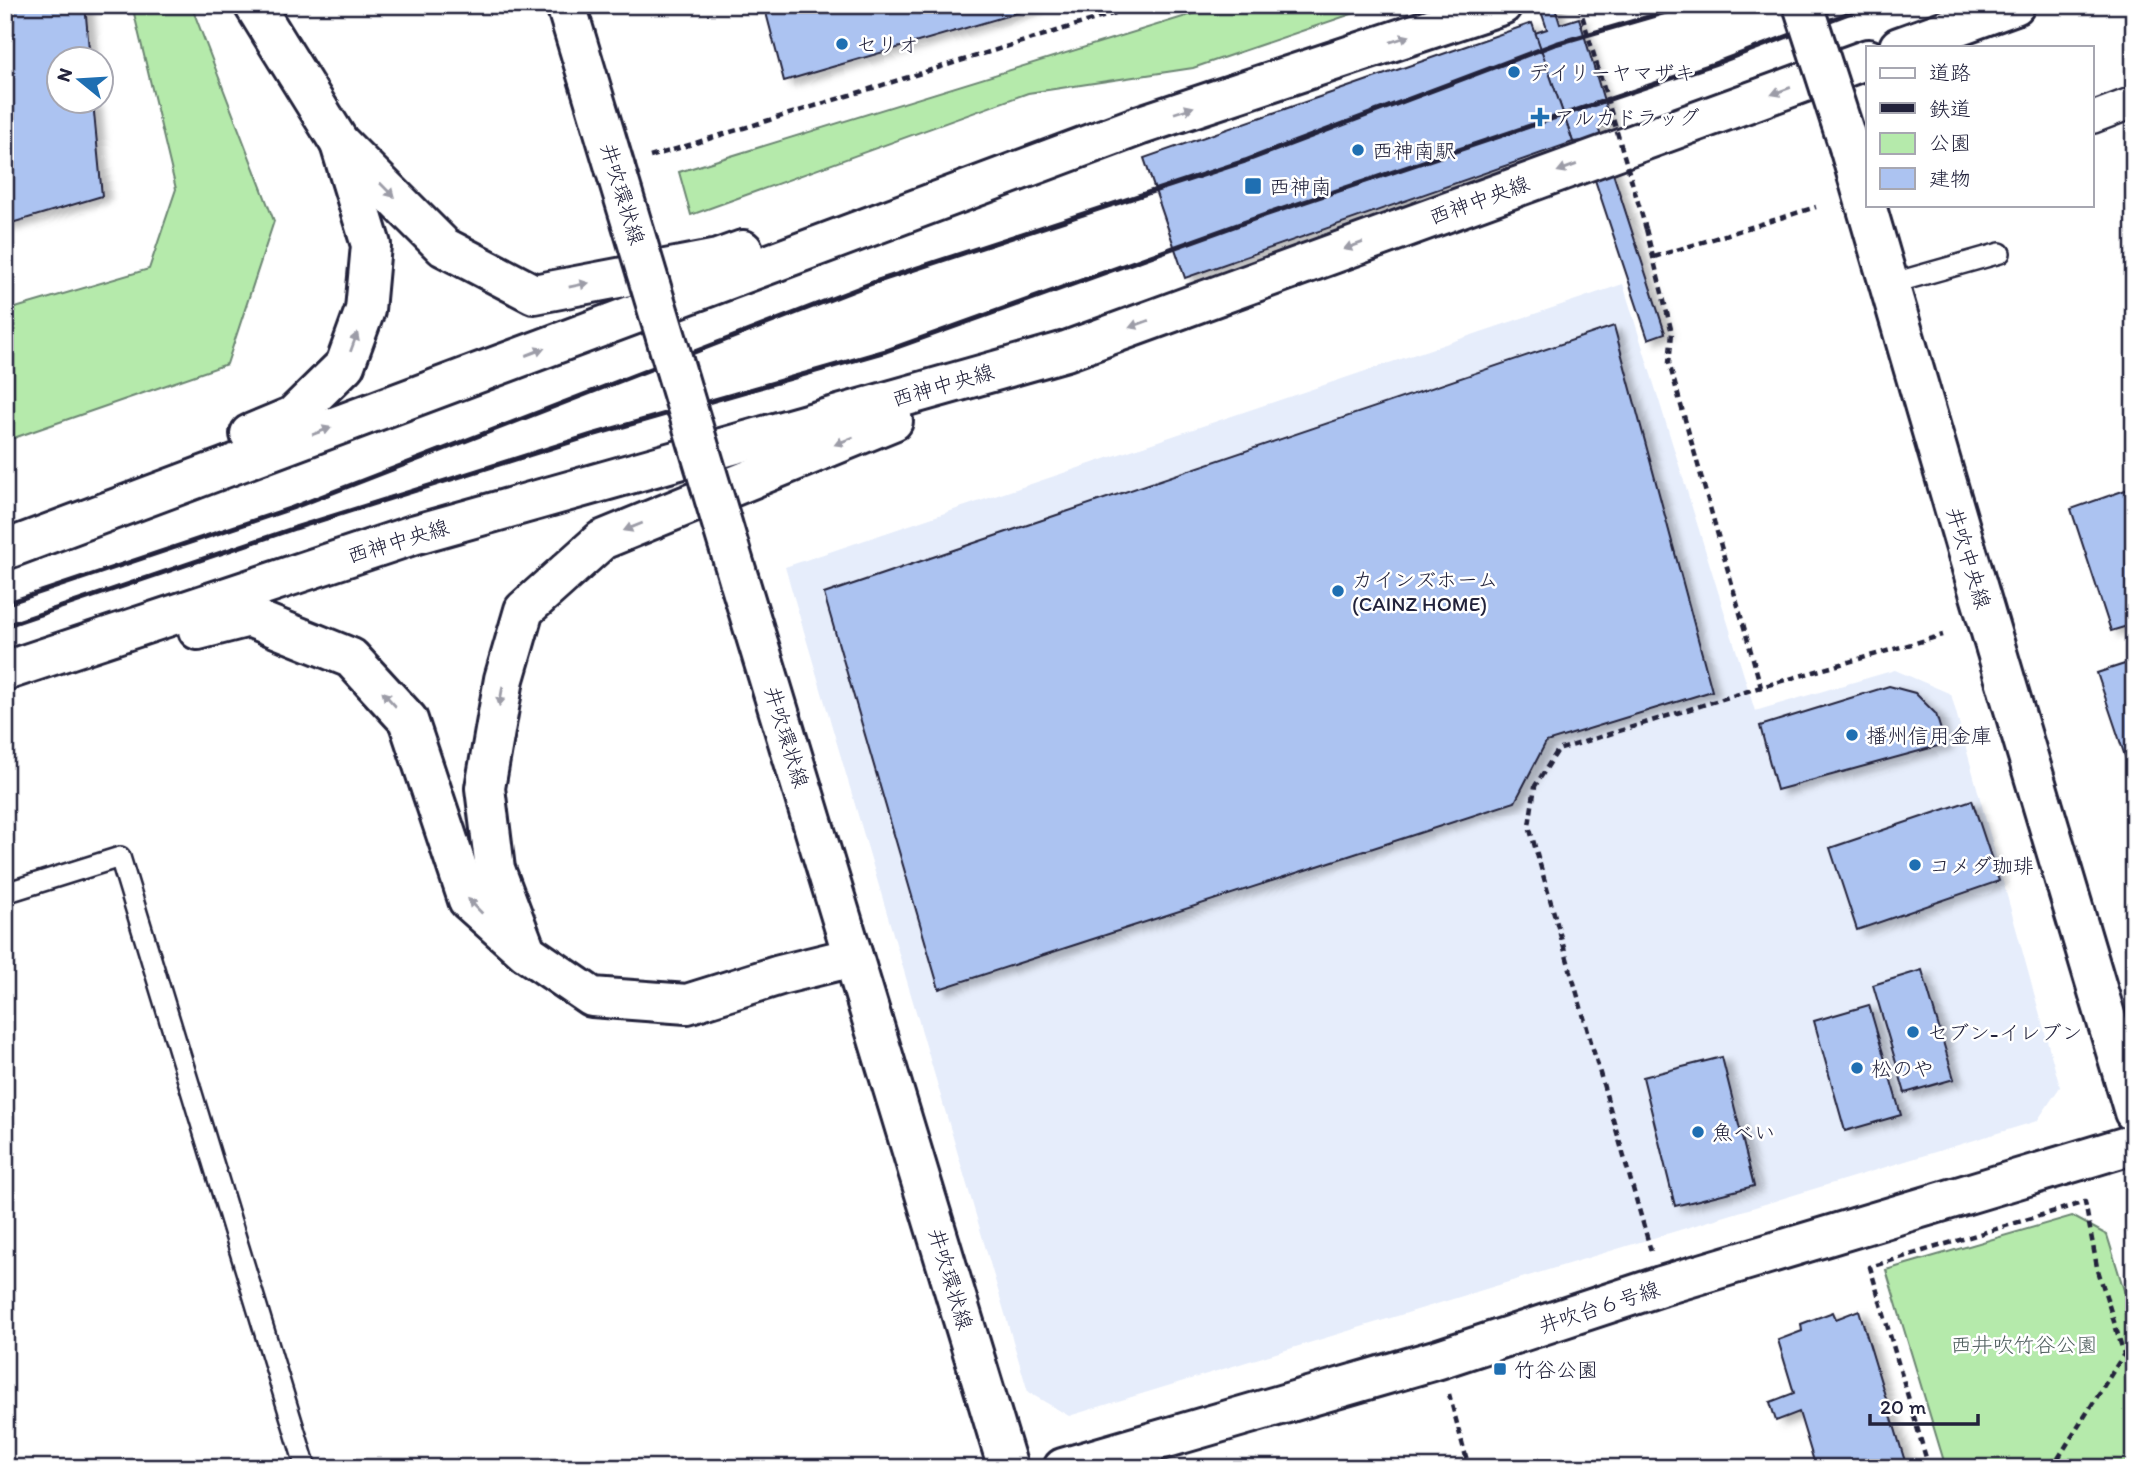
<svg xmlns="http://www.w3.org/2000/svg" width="2139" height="1473" font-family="Itim,'Klee One',sans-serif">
  <defs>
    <filter id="shadow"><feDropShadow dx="8" dy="4.5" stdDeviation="3.5" flood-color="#0004"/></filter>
  </defs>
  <rect width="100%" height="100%" fill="#fff"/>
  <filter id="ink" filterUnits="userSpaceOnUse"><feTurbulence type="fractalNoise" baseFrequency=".0143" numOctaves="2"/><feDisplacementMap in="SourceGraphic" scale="14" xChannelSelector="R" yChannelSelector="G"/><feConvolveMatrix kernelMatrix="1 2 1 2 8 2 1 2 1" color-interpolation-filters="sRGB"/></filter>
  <g filter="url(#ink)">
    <polygon fill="#e6edfb" points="1623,284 1755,711 1895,670 1951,694 2060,1087 2037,1121 1069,1416 1028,1392 785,567"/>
    <g fill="#b5eaab" stroke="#6c8673" stroke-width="2">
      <polygon points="132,5 191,5 274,221 227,364 5,441 5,311 149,269 176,189"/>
      <polygon points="1222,5 1378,5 1193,68 1028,93 691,215 679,172"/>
      <polygon points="2072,1216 2107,1235 2134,1323 2134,1468 1946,1468 1886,1270"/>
    </g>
    <g fill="#acc3f1" stroke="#22223b" stroke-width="2" filter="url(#shadow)">
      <polygon points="5,5 85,5 90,60 60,60 60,102 93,102 102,196 5,225 5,136 10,134 5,81"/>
      <polygon points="764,5 1034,5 1034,8 784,81"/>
      <polygon points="1539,5 1554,5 1560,24 1579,18 1611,124 1598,127 1665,333 1648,339 1582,141 1573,142 1535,33 1547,29"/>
      <polygon points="1532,23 1573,142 1185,278 1144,158"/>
      <polygon points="1614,326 1712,691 1546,742 1515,802 939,989 824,594"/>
      <polygon points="2134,487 2134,624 2111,631 2071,509"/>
      <polygon points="2134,661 2134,773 2131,774 2097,673"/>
      <polygon points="1889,686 1915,693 1936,714 1945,744 1777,790 1760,726"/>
      <polygon points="1972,800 1999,881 1857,930 1830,848"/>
      <polygon points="1922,970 1954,1079 1905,1093 1873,985"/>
      <polygon points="1869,1005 1901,1115 1845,1131 1814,1021"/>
      <polygon points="1722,1057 1754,1186 1675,1206 1643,1077"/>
      <polygon points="1859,1310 1907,1468 1816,1468 1799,1412 1776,1421 1770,1402 1794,1393 1778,1340 1802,1331 1801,1324 1833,1312 1836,1319"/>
    </g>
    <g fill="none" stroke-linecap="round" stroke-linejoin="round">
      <g stroke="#22223b" stroke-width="24">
        <g id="service">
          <polyline points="1890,284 2000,253"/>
          <polyline points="5,893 120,857 306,1468"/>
        </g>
      </g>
      <g stroke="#22223b" stroke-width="35">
        <polyline id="pedestrian" points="2092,118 2134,102"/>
      </g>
      <g stroke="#22223b" stroke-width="44">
        <g id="tertiary">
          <polyline points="254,5 339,142 444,247 534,294 718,259 743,250"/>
          <polyline points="566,5 615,168"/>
          <polyline points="1899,47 2015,5"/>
          <polyline points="1849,147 1968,555 2134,1112"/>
          <polyline points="250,434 293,416 345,365 365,310 371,245 341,147"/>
          <polyline points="5,550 1141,125 1502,5"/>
          <polyline points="739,580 1008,1468"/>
          <polyline points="198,630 249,617 351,658 408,720 468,900 526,952 592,997 687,1004 780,975 853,957"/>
          <polyline points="5,671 413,535 1066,351 1868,59"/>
          <polyline points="524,946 495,869 485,788 504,679 524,610 602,540 893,421"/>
          <polyline points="1063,1468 1439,1359 1661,1286 2134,1144"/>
        </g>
      </g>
      <g stroke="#22223b" stroke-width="4.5" stroke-dasharray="7 5" stroke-linecap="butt">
        <polyline points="1595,72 1599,71"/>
        <polyline points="650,157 1141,5"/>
        <polyline points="1646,229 1672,333 1669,363 1761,687 1943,635"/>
        <polyline points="1654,257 1816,207"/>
        <polyline points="1651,1251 1529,826 1535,786 1558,750 1761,687"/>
        <polyline points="2125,1354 2134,1393"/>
        <polyline points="1449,1394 1469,1468"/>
        <polyline points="1929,1468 1870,1267 2085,1202 2097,1267 2124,1354 2052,1468"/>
      </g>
      <use href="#service" stroke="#fff" stroke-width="19"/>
      <use href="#pedestrian" stroke="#fff" stroke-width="30"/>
      <use href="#tertiary" stroke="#fff" stroke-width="38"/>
      <g stroke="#22223b" stroke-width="5">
        <polyline points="5,604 292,508 875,282 1245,161 1555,44 1690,5"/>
        <polyline points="5,626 295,528 592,435 886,351 1265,215 1714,64 1870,5"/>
      </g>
      <g stroke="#22223b" stroke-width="44" stroke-linecap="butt">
        <g id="tertiary-bridge">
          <polyline points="1803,5 1849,147"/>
          <polyline points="615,168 739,580"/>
        </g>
      </g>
      <polyline stroke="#22223b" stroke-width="4.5" stroke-dasharray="7 5" stroke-linecap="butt" points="1579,5 1646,229"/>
      <use href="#tertiary-bridge" stroke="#fff" stroke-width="38"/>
    </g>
    <defs><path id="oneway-solid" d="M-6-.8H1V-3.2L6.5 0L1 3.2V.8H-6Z" transform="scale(1.75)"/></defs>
    <g fill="#9c9ca7">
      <use href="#oneway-solid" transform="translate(1400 39) rotate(-18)"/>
      <use href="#oneway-solid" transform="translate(1781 91) rotate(160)"/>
      <use href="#oneway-solid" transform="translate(1184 110) rotate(-18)"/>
      <use href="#oneway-solid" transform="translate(1567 168) rotate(160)"/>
      <use href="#oneway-solid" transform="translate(387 190) rotate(45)"/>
      <use href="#oneway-solid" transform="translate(1353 246) rotate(160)"/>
      <use href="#oneway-solid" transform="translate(579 285) rotate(-11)"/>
      <use href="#oneway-solid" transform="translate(1139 324) rotate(160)"/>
      <use href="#oneway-solid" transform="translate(354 342) rotate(-70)"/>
      <use href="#oneway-solid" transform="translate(535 352) rotate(-21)"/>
      <use href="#oneway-solid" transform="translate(322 431) rotate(-21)"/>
      <use href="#oneway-solid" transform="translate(844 441) rotate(158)"/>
      <use href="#oneway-solid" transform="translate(633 527) rotate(158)"/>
      <use href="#oneway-solid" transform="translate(501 696) rotate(100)"/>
      <use href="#oneway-solid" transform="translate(389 699) rotate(-132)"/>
      <use href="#oneway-solid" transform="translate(475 906) rotate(-134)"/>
    </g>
  </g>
  <g fill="#1f6fb2" stroke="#fff" stroke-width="2.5">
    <circle cx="842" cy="44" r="7"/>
    <circle cx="1514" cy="72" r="7"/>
    <path d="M1536.5 106.5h7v7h7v7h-7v7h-7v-7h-7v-7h7z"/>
    <circle cx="1358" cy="150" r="7"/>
    <rect x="1244" y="177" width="18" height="18" rx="3.5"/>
    <circle cx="1338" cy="591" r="7"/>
    <circle cx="1852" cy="735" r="7"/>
    <circle cx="1915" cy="865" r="7"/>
    <circle cx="1913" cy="1032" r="7"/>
    <circle cx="1857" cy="1068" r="7"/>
    <circle cx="1698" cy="1132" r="7"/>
    <rect x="1493" y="1362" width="14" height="14" rx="3.5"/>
  </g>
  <g text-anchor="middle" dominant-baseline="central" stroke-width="5" stroke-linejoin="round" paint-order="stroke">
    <g font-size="21" fill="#22223b" stroke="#fff" text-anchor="start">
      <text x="856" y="44">セリオ</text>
      <text x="1528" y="72">デイリーヤマザキ</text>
      <text x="1554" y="117">アルカドラッグ</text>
      <text x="1372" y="150">西神南駅</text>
      <text x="1269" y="186">西神南</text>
      <text x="1352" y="579">カインズホーム<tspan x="1352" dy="24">(CAINZ HOME)</tspan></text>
      <text x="1866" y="735">播州信用金庫</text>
      <text x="1929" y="865">コメダ珈琲</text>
      <text x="1927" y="1032">セブン-イレブン</text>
      <text x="1871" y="1068">松のや</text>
      <text x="1712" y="1132">魚べい</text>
      <text x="1514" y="1369">竹谷公園</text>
    </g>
    <g font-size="21" fill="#22223b" stroke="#fff">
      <text transform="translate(623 194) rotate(73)">井吹環状線</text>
      <text transform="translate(1479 200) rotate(-20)">西神中央線</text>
      <text transform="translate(943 385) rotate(-16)">西神中央線</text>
      <text transform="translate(398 541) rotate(-17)">西神中央線</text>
      <text transform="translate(1969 558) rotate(73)">井吹中央線</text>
      <text transform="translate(787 737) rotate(73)">井吹環状線</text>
      <text transform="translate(951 1279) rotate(73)">井吹環状線</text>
      <text transform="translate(1599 1307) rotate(-18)">井吹台６号線</text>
    </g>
    <g font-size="21" fill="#4e5e5d" stroke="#fff">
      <text x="2024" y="1344">西井吹竹谷公園</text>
    </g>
  </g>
  <rect width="2139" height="1473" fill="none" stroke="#fff" stroke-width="28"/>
  <rect x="14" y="14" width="2111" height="1445" fill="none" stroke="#22223b" stroke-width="2.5" filter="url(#ink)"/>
  <rect x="1866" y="46" width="228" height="161" fill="#ffffff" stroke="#a7a7b1" stroke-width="2"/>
  <rect x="1880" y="68" width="35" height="10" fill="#ffffff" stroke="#a7a7b1" stroke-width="2"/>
  <text x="1929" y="80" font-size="21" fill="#22223b">道路</text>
  <rect x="1880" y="103" width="35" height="10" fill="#22223b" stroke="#a7a7b1" stroke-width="2"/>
  <text x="1929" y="116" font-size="21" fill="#22223b">鉄道</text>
  <rect x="1880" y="133" width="35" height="21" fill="#b5eaab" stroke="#a7a7b1" stroke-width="2"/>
  <text x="1929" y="150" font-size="21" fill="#22223b">公園</text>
  <rect x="1880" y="168" width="35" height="21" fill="#acc3f1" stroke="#a7a7b1" stroke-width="2"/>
  <text x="1929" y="186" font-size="21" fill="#22223b">建物</text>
  <g transform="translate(80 80) rotate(288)"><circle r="33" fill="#ffffff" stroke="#a7a7b1" stroke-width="2"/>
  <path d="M0-5L12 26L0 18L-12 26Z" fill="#1f6fb2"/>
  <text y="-10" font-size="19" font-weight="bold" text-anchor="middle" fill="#22223b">N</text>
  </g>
  <path d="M1870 1414v10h108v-10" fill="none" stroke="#22223b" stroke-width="3.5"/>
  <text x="1880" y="1414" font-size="21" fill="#22223b" stroke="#ffffff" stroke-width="5" paint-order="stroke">20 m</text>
</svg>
